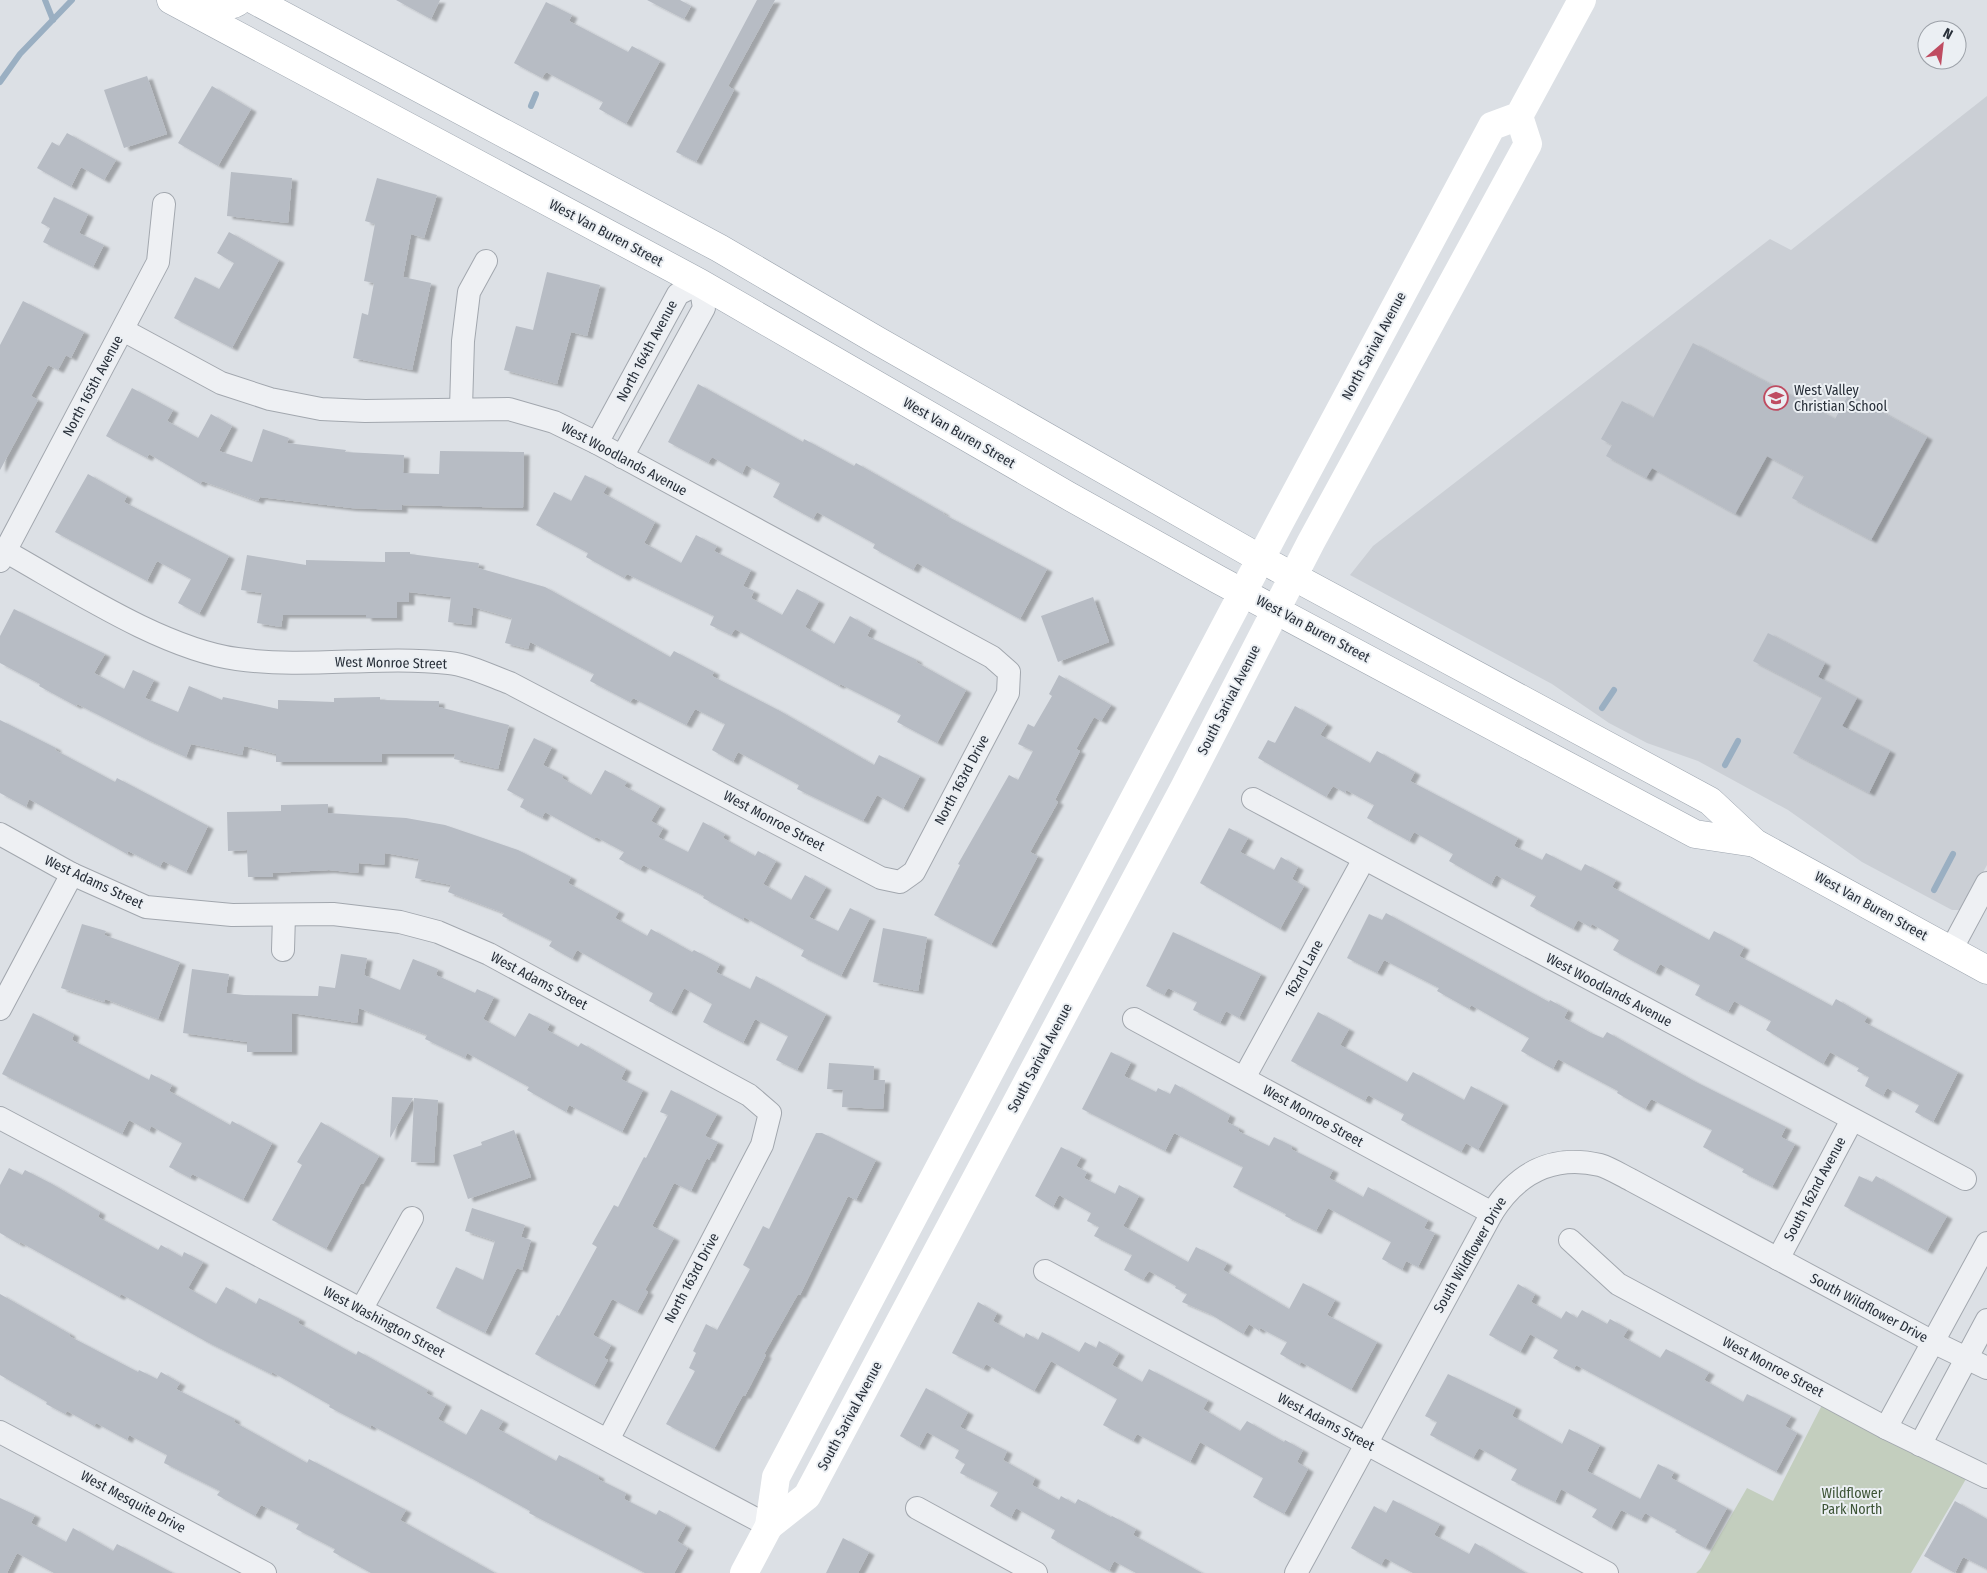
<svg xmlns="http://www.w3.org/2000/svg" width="1987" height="1573" font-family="'Fira Sans Condensed',sans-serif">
  <defs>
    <filter id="shadow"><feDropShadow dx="5.5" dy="3" stdDeviation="1" flood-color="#0004"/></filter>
  </defs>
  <rect width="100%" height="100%" fill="#dce0e5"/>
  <polygon fill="#cbcfd5" points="1987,96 1987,865 1966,903 1960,910 1952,910 1862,862 1788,810 1698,761 1647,743 1609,723 1552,684 1350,575 1373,546 1770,239 1791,250"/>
  <polygon fill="#c3cebe" points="1822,1405 1966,1479 1911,1573 1696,1573 1701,1568 1747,1488 1773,1501"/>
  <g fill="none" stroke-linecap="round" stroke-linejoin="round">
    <g stroke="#9aafc2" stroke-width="6">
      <polyline points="45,0 53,20"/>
      <polyline points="0,82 20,54 72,0"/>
      <polyline points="531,106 536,94"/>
      <polyline points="1602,708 1614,690"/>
      <polyline points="1725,765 1738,741"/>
      <polyline points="1934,890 1953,854"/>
    </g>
  </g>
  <g fill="#b7bcc4" filter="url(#shadow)">
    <polygon points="396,0 440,0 431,19"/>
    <polygon points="647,0 680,0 691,6 684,19"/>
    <polygon points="757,0 775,0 728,86 734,90 696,162 676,152"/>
    <polygon points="546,2 572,15 569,21 628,52 632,46 660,61 626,124 599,109 603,102 546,72 542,78 514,63"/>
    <polygon points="147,76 167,134 124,148 104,90"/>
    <polygon points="212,86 251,109 218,166 178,143"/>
    <polygon points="67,133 116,160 104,180 81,167 71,187 37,168 52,142 59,146"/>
    <polygon points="231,172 292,178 288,223 227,216"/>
    <polygon points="377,178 437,195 424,238 411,234 403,277 431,283 412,370 353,358 362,313 368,315 374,283 364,281 375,224 365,221"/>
    <polygon points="54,197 88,214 79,233 104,245 93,267 43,242 50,228 41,223"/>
    <polygon points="229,232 279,260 232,348 174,318 195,277 219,289 234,263 217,253"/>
    <polygon points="547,272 600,285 587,336 571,332 557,384 504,370 516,326 533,330"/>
    <polygon points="23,301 84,332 71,358 66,355 58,370 48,365 31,396 38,400 0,470 0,345"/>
    <polygon points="1693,343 1835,419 1849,394 1927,437 1871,540 1792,498 1804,476 1767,456 1735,514 1652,468 1646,478 1606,456 1612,445 1601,439 1622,401 1653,418"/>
    <polygon points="698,384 803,442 804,439 854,466 856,463 944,513 943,514 1047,569 1020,619 917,563 913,570 873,548 875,544 817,512 813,519 773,497 780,483 746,465 742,474 712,457 708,463 668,442"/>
    <polygon points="132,388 173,410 167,421 198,438 211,414 232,426 219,451 252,462 263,429 289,438 287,443 346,450 345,452 404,455 403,473 439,474 440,451 524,452 523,508 402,505 402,510 351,508 260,497 258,501 202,481 200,484 149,454 147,458 106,436"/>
    <polygon points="88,474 127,496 124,502 229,556 199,614 178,603 191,579 157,561 147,581 55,532"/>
    <polygon points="585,475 607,486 603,493 655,522 644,543 681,563 696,535 717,546 714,551 751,570 743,586 754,591 751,598 782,615 797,589 819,601 805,627 834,644 850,616 871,628 867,636 917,660 916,662 966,690 937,743 897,722 901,715 840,684 839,686 735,629 731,635 710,625 714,616 627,574 624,578 586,557 588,553 536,525 554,492 571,501"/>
    <polygon points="385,552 410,552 410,554 479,563 478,568 545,587 670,657 674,651 714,672 712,676 780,711 874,765 879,755 920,776 903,809 877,795 863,821 797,789 799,785 738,752 733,762 712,750 725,724 695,709 686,725 633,698 630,702 590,681 594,674 530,642 528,649 505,643 512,618 473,607 471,625 448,622 451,597 409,592 409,602 397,602 397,618 366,618 366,615 283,615 281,627 257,623 262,593 241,590 247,555 306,565 306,560 385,562"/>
    <polygon points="1093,597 1109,642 1058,662 1041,616"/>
    <polygon points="14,609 105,654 94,673 124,689 133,670 154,680 145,698 178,712 189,686 222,700 223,697 278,709 278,700 334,702 334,698 380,697 380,700 439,701 439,707 509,725 498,769 454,759 455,754 382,754 382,762 276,762 276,754 244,746 242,755 191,744 186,757 146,739 77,704 76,706 39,686 40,684 0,663 0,636"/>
    <polygon points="1768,633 1825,663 1818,677 1857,698 1842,726 1890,751 1869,793 1793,753 1822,697 1753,661"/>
    <polygon points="1059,675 1111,705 1101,721 1094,717 1076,749 1080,751 1055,800 1058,802 1030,852 1038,856 991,945 934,915 960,865 958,864 1009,775 1018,780 1033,751 1018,744 1028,724 1034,727 1052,696 1049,694"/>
    <polygon points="1295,706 1327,724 1320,735 1370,763 1377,751 1415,772 1410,781 1518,838 1514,846 1542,860 1546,853 1581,871 1585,864 1616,880 1612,887 1709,940 1714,931 1744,947 1739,956 1832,1006 1836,999 1867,1017 1864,1022 1958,1072 1933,1122 1915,1112 1919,1105 1887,1088 1883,1096 1865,1086 1869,1077 1857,1071 1859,1068 1830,1052 1823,1064 1766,1030 1771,1021 1734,1001 1728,1012 1695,995 1700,985 1660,964 1655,973 1613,950 1619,940 1592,924 1590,927 1578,920 1573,929 1530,906 1536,896 1496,875 1491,885 1449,861 1453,854 1414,832 1409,841 1367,818 1374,805 1346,790 1345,793 1333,786 1326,797 1258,758 1268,740 1275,743"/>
    <polygon points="0,720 56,748 55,750 115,782 117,778 208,826 186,872 163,861 160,867 128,851 127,854 29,799 26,807 0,793"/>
    <polygon points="534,738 552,747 543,765 563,775 562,778 591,795 605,770 627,782 624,786 660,806 651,821 663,828 658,837 688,852 703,822 725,834 723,838 755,856 758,851 776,861 763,884 791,900 805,875 826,887 809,917 838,931 850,908 870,918 841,976 801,956 804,950 744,917 743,920 703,898 704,896 643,865 640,870 619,859 624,852 596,837 594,839 545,812 542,818 520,807 524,799 507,790"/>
    <polygon points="328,804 328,813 406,818 445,825 518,850 571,877 568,883 619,911 615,918 647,936 651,929 692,952 694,950 720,964 716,972 750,989 756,976 826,1014 797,1070 776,1060 788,1036 755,1019 743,1043 703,1022 712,1004 684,988 671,1013 649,1001 653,993 577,950 572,959 549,946 552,941 502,916 504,913 448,892 451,885 415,878 419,859 385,853 384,865 359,863 358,873 329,870 272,873 273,877 248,877 247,850 228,851 227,812 281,811 281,805"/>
    <polygon points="1229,828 1248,838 1240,852 1274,870 1281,857 1298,867 1292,879 1304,886 1280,929 1200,883"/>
    <polygon points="1386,913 1549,1002 1550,1000 1568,1010 1564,1018 1591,1033 1603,1038 1607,1032 1694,1081 1786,1127 1781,1137 1795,1144 1772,1187 1742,1172 1744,1169 1703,1147 1712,1130 1651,1099 1645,1109 1617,1093 1618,1091 1558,1059 1553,1069 1521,1051 1529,1038 1471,1005 1469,1009 1437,991 1439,988 1384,960 1377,973 1347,958 1369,914 1382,920"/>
    <polygon points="82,924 106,931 104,935 180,962 158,1019 105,999 104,1002 61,988"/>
    <polygon points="883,928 927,937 918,991 873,982"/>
    <polygon points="1173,932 1261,974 1239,1018 1226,1011 1220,1023 1193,1010 1197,1002 1168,988 1164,995 1146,986"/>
    <polygon points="341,954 367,958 364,975 400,990 413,959 438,969 436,975 475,993 477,989 494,997 483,1019 515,1037 529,1013 550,1024 547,1030 578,1047 581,1043 626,1069 621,1079 643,1090 622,1132 569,1105 566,1112 527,1090 529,1087 467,1053 465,1058 425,1039 427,1035 359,1008 357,1023 292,1013 292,1052 247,1052 247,1042 183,1033 192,969 229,974 226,993 244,995 318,996 319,986 335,988"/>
    <polygon points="1318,1012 1349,1029 1340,1045 1407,1082 1413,1072 1464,1100 1471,1086 1503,1103 1478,1150 1466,1143 1461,1152 1401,1120 1404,1114 1368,1095 1365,1101 1291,1061"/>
    <polygon points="33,1013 74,1034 72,1040 149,1080 151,1074 172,1085 169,1091 230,1125 232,1121 272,1143 243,1200 192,1174 190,1178 169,1167 182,1143 151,1126 149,1131 129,1120 122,1134 2,1074"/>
    <polygon points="1111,1052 1131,1062 1124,1076 1156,1092 1158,1088 1170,1094 1175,1084 1230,1115 1227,1122 1239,1128 1238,1131 1269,1146 1274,1137 1292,1146 1291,1149 1333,1170 1329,1178 1363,1197 1368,1187 1428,1220 1424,1228 1435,1233 1418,1267 1406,1261 1402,1270 1382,1259 1391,1242 1328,1208 1316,1231 1285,1216 1286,1214 1233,1187 1243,1167 1174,1133 1165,1151 1082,1109"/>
    <polygon points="829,1063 874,1066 873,1080 885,1080 883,1109 842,1107 843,1090 827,1089"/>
    <polygon points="671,1090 717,1114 705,1136 718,1142 709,1160 707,1158 691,1191 674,1183 652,1226 674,1238 645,1290 648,1292 637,1312 612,1299 593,1335 611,1345 604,1358 608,1360 594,1386 535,1354 557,1315 559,1316 597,1247 592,1244 614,1205 618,1207 644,1157 646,1158 668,1115 660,1112"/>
    <polygon points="392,1097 413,1098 390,1138"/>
    <polygon points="414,1098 438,1100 434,1163 411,1162"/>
    <polygon points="321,1122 379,1156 363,1184 361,1183 326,1249 272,1220 302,1165 297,1162"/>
    <polygon points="514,1130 531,1177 468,1199 453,1155 482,1145 481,1142"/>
    <polygon points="816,1133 822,1133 876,1160 856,1200 848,1196 800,1295 798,1294 764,1354 766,1355 745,1396 743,1395 714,1449 666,1424 695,1371 689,1368 696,1353 693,1351 706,1324 717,1330 750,1269 743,1265 763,1226 769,1229"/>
    <polygon points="1061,1147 1081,1157 1076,1166 1087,1172 1084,1178 1115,1194 1119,1185 1139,1196 1123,1226 1188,1262 1196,1247 1227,1263 1223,1270 1289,1309 1303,1283 1335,1300 1327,1315 1377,1342 1351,1390 1301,1362 1299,1365 1280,1354 1287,1342 1260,1328 1259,1331 1249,1324 1243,1334 1210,1314 1182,1302 1187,1294 1175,1288 1176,1286 1149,1271 1143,1280 1124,1270 1132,1255 1094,1236 1099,1227 1087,1221 1091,1213 1059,1195 1053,1207 1035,1196"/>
    <polygon points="9,1168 22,1175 25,1170 52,1184 100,1212 98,1217 158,1250 161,1245 182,1257 184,1252 203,1262 188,1288 216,1304 226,1287 256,1304 259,1298 300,1319 298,1323 356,1355 358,1351 428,1390 426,1393 446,1404 438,1419 466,1435 481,1409 503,1421 498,1429 556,1461 559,1455 599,1476 598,1479 626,1493 624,1499 656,1515 659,1510 686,1525 677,1541 688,1548 674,1573 645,1573 529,1513 530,1511 471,1478 371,1425 370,1428 329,1407 330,1405 272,1372 271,1374 207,1342 121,1294 119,1297 20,1242 19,1244 0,1233 0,1185"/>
    <polygon points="1859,1176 1872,1182 1876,1176 1947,1216 1927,1251 1844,1206"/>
    <polygon points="472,1208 525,1225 521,1237 531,1240 522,1270 517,1268 485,1333 436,1308 456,1267 483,1280 495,1241 465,1231"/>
    <polygon points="1518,1284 1535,1294 1531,1302 1561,1319 1566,1311 1577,1318 1582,1310 1607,1324 1610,1319 1628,1329 1623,1337 1660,1358 1666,1349 1709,1372 1704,1380 1743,1402 1747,1394 1791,1416 1785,1426 1797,1433 1776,1472 1576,1365 1574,1369 1553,1358 1558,1350 1530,1334 1520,1352 1489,1335"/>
    <polygon points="0,1294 70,1334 69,1336 138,1372 139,1370 157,1379 161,1372 180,1383 176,1389 235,1419 234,1422 307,1463 309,1459 406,1510 400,1520 495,1573 371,1573 333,1552 335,1549 296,1529 299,1524 261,1505 255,1516 217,1495 220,1491 164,1463 167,1455 129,1435 127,1440 96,1423 94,1426 67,1411 65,1414 46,1404 47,1402 0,1375"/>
    <polygon points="978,1302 997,1313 993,1321 1024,1338 1026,1333 1038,1340 1042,1332 1079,1352 1085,1342 1096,1348 1099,1341 1119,1353 1112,1365 1142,1382 1149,1369 1208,1400 1203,1409 1240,1431 1247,1421 1284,1442 1285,1440 1303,1450 1297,1462 1308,1469 1284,1514 1253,1497 1263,1478 1200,1442 1190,1462 1137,1434 1133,1441 1103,1425 1117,1399 1051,1361 1034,1391 986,1364 983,1369 952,1353"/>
    <polygon points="1448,1374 1516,1407 1512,1416 1562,1444 1569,1429 1600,1445 1587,1471 1640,1499 1658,1464 1674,1472 1671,1478 1727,1508 1705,1548 1675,1532 1677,1530 1645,1513 1641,1520 1621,1510 1611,1528 1592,1517 1597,1509 1561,1489 1555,1502 1511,1480 1517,1469 1479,1448 1473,1458 1430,1435 1437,1422 1425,1416"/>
    <polygon points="926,1388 968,1412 960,1427 1007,1451 1003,1460 1035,1478 1032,1485 1059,1500 1061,1496 1075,1504 1078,1499 1111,1517 1112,1516 1136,1529 1133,1535 1202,1573 1136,1573 1114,1561 1109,1571 1051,1538 1055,1530 1016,1508 1011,1518 990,1506 998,1492 960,1473 965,1464 955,1458 959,1450 927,1432 919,1447 900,1436"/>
    <polygon points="0,1498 35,1515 31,1523 66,1542 73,1528 113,1551 117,1544 173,1573 54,1573 17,1553 7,1573 0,1573"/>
    <polygon points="1393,1500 1440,1524 1434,1535 1469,1554 1475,1543 1526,1573 1413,1573 1385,1558 1381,1565 1351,1548 1374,1506 1386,1513"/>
    <polygon points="1955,1501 1987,1519 1987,1569 1963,1557 1955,1573 1924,1556"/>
    <polygon points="843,1538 869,1552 858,1573 826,1573"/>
  </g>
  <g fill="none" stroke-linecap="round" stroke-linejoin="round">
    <g stroke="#a2a7ae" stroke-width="24">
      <g id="street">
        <polyline points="461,408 463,341 469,292 486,261"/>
        <polyline points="597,443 678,294 700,283 704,308 622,457"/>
        <path d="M5 551C71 588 163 649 237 659 307 669 379 655 449 663 469 665 491 676 510 683L881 878 900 882 914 872 1008 693 1009 672 992 657 597 443 554 422 509 409 365 411 321 409 270 399 221 383 123 330"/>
        <polyline points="0,561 158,262 164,204"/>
        <polyline points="1253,799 1965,1179"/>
        <polyline points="0,834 72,874 146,907 232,915 333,914 400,922 438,932 489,954 749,1095 770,1113 762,1145 608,1440"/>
        <polyline points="283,950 284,915"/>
        <polyline points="1951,950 1987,883"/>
        <polyline points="0,1009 72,874"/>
        <polyline points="1134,1019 1492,1213"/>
        <polyline points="1244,1078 1364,859"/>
        <polyline points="0,1118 769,1526"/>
        <polyline points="1570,1240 1618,1284 1886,1428 1987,1477"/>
        <polyline points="1778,1259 1852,1120"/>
        <polyline points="1045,1271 1607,1573"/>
        <polyline points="361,1310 412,1218"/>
        <polyline points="1886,1428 1987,1243"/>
        <polyline points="0,1432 265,1573"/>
        <polyline points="1920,1445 1987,1320"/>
        <polyline points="917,1508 1036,1573"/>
        <path d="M1296 1573 1492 1213C1517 1173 1552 1154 1600 1165 1610 1168 1621 1175 1631 1180L1933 1342 1987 1368"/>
      </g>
    </g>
    <g stroke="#9da5af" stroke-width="29">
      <g id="primary">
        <polyline points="171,0 700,283 1067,495 1219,580 1695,834 1755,843"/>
        <path d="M206 0C217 5 230 9 240 0"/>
        <polyline points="254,0 719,248 878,341 1261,559 1710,801 1755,843 1987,970"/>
      </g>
    </g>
    <use href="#street" stroke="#eef0f3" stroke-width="22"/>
    <g stroke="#fff" stroke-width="28">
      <polyline points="769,1526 807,1496 1184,788 1311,542 1528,144 1519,116"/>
      <polyline points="744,1573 769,1526 776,1477 1279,524 1492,126 1519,116 1582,0"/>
    </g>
    <use href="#primary" stroke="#fff" stroke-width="28"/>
  </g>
  <defs>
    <g id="school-ring" transform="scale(1.25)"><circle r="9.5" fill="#ebeff3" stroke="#bf4c61" stroke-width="1.5"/><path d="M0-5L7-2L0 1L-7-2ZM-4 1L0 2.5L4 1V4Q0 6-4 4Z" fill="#bf4c61"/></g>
  </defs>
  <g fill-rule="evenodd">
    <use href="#school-ring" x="1776" y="398"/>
  </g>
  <g text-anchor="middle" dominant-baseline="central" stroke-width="4" stroke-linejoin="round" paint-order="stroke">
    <g font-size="14" fill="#282f39" stroke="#ebeff3">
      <text transform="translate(606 233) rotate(28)">West Van Buren Street</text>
      <text transform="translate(1374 346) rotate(-62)">North Sarival Avenue</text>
      <text transform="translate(647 351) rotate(-62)">North 164th Avenue</text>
      <text transform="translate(93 386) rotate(-62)">North 165th Avenue</text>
      <text transform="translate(959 433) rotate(30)">West Van Buren Street</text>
      <text transform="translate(624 459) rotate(28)">West Woodlands Avenue</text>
      <text transform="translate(1313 629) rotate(28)">West Van Buren Street</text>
      <text transform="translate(391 663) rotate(1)">West Monroe Street</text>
      <text transform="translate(1229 700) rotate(-63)">South Sarival Avenue</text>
      <text transform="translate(962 780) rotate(-62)">North 163rd Drive</text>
      <text transform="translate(774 821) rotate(28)">West Monroe Street</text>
      <text transform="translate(94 882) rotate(25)">West Adams Street</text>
      <text transform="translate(1871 906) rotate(29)">West Van Buren Street</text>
      <text transform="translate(1304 969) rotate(-61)">162nd Lane</text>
      <text transform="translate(539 981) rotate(28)">West Adams Street</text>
      <text transform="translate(1609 990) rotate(28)">West Woodlands Avenue</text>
      <text transform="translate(1040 1058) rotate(-62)">South Sarival Avenue</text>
      <text transform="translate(1313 1116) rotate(29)">West Monroe Street</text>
      <text transform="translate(1815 1189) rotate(-62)">South 162nd Avenue</text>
      <text transform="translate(1470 1255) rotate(-60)">South Wildflower Drive</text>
      <text transform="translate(692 1278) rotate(-62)">North 163rd Drive</text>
      <text transform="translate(1869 1308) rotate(28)">South Wildflower Drive</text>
      <text transform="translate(384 1322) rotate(28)">West Washington Street</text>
      <text transform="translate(1773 1367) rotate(28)">West Monroe Street</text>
      <text transform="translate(850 1416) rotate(-62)">South Sarival Avenue</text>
      <text transform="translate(1326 1422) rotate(28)">West Adams Street</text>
      <text transform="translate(133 1502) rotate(28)">West Mesquite Drive</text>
    </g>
    <g font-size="14" fill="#282f39" stroke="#ebeff3" text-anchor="start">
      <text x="1794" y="390">West Valley<tspan x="1794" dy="16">Christian School</tspan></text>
    </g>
    <g font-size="14" fill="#3d5436" stroke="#ebeff3">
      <text x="1852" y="1493">Wildflower<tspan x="1852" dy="16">Park North</tspan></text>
    </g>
  </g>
  <g transform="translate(1942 45) rotate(28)"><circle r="24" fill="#ebeff3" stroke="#9da2a9"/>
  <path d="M0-4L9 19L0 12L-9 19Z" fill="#bf4c61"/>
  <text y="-8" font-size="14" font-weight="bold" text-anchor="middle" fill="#282f39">N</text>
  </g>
</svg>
